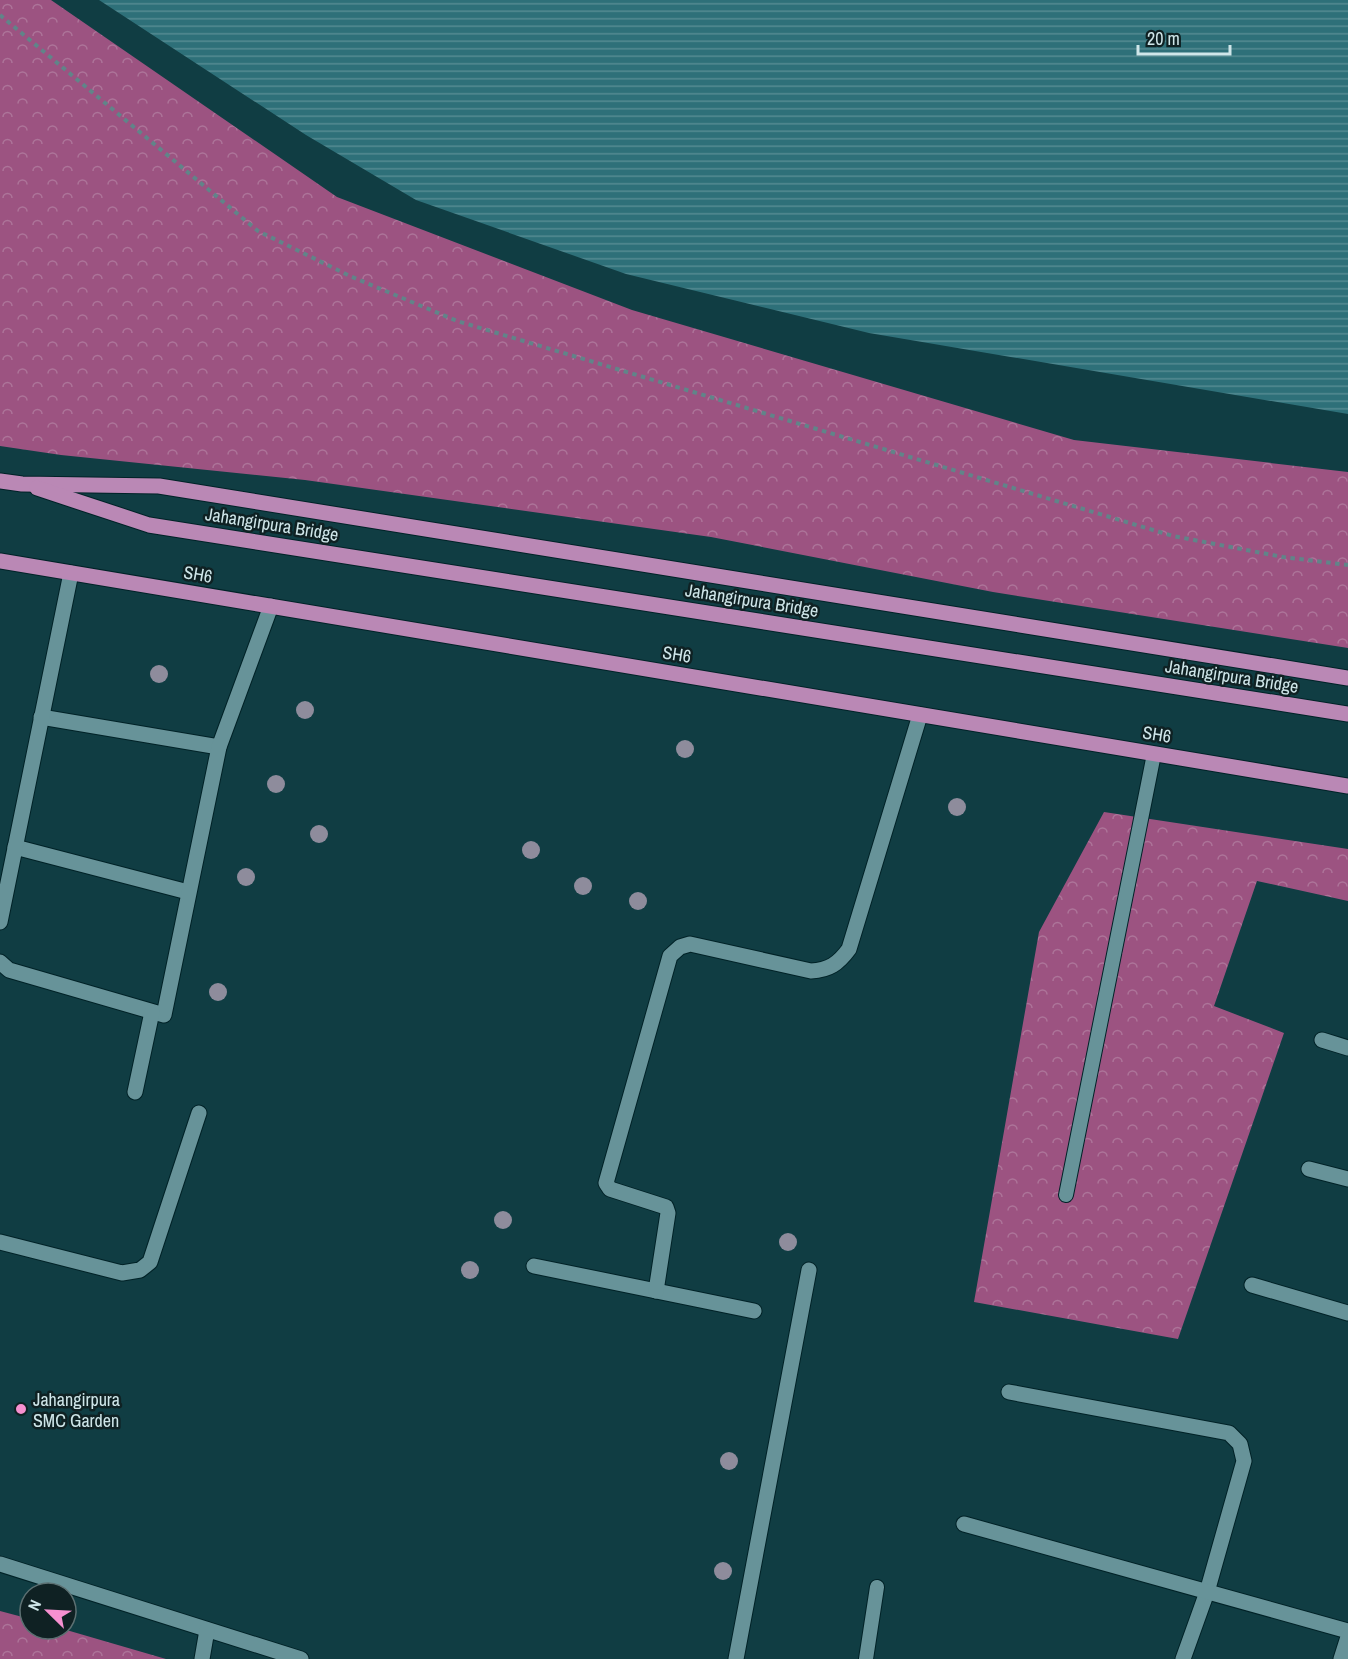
<svg xmlns="http://www.w3.org/2000/svg" width="1348" height="1659" font-family="'Archivo Narrow',sans-serif">
  <defs>
    <pattern id="forest-crowns" width="20" height="18" patternUnits="userSpaceOnUse" patternTransform="scale(1.5)"><rect width="20" height="18" fill="#9c5381"/><path d="M2 6a3 3 0 1 1 6 0M12 15a3 3 0 1 1 6 0" fill="none" stroke="#ad7499"/></pattern>
    <pattern id="water-rules" width="6" height="5" patternUnits="userSpaceOnUse" patternTransform="scale(1.5)"><rect width="6" height="5" fill="#2e7079"/><path d="M0 2.5h6" fill="none" stroke="#558b92"/></pattern>
  </defs>
  <rect width="100%" height="100%" fill="#103d43"/>
  <g fill="url(#forest-crowns)">
    <polygon points="0,0 51,0 337,197 632,310 1074,440 1348,472 1348,648 993,592 711,537 305,480 61,455 0,446"/>
    <polygon points="1104,812 1348,849 1348,901 1257,881 1214,1006 1284,1033 1178,1339 974,1302 1039,932"/>
    <polygon points="0,1611 30,1619 30,1629 63,1629 166,1659 0,1659"/>
  </g>
  <polygon fill="url(#water-rules)" points="99,0 1348,0 1348,414 869,333 626,274 416,200 306,135"/>
  <g fill="none" stroke-linecap="round" stroke-linejoin="round">
    <g stroke="#012227" stroke-width="16">
      <g id="lane">
        <polyline points="1066,1195 1154,754"/>
        <polyline points="866,1659 877,1587"/>
      </g>
    </g>
    <g stroke="#012227" stroke-width="17">
      <g id="street">
        <polyline points="41,717 219,747"/>
        <polyline points="15,847 188,892"/>
        <polyline points="0,922 71,573"/>
        <polyline points="0,962 9,970 164,1015 219,747 271,606"/>
        <polyline points="1322,1040 1348,1048"/>
        <polyline points="135,1092 152,1012"/>
        <polyline points="1309,1169 1348,1179"/>
        <polyline points="0,1242 122,1273 140,1270 150,1262 199,1113"/>
        <polyline points="534,1266 754,1311"/>
        <polyline points="1252,1285 1348,1313"/>
        <path d="M656 1291 668 1213 666 1207 610 1189 606 1183 670 956 680 947 690 944 811 971C829 970 838 964 849 949L920 715"/>
        <polyline points="1009,1392 1229,1433 1240,1444 1244,1461 1207,1592 1183,1659"/>
        <polyline points="964,1524 1348,1631"/>
        <polyline points="0,1564 301,1659"/>
        <polyline points="202,1659 207,1630"/>
        <polyline points="736,1659 809,1270"/>
        <polyline points="1341,1659 1348,1637"/>
      </g>
    </g>
    <g stroke="#012227" stroke-width="17">
      <g id="primary">
        <polyline points="0,481 22,484 159,486 1348,678"/>
        <polyline points="37,488 149,525 1348,714"/>
        <polyline points="0,561 1348,786"/>
      </g>
    </g>
    <polyline stroke="#618489" stroke-width="4" stroke-dasharray="4.5 4.5" stroke-linecap="butt" points="0,15 258,231 350,276 457,321 1173,536 1283,557 1348,565"/>
    <use href="#lane" stroke="#679399" stroke-width="14"/>
    <use href="#street" stroke="#679399" stroke-width="15"/>
    <use href="#primary" stroke="#ba88b5" stroke-width="15"/>
  </g>
  <g fill="#8e8c9c">
    <circle cx="159" cy="674" r="9"/>
    <circle cx="305" cy="710" r="9"/>
    <circle cx="685" cy="749" r="9"/>
    <circle cx="276" cy="784" r="9"/>
    <circle cx="957" cy="807" r="9"/>
    <circle cx="319" cy="834" r="9"/>
    <circle cx="531" cy="850" r="9"/>
    <circle cx="246" cy="877" r="9"/>
    <circle cx="583" cy="886" r="9"/>
    <circle cx="638" cy="901" r="9"/>
    <circle cx="218" cy="992" r="9"/>
    <circle cx="503" cy="1220" r="9"/>
    <circle cx="788" cy="1242" r="9"/>
    <circle cx="470" cy="1270" r="9"/>
    <circle cx="729" cy="1461" r="9"/>
    <circle cx="723" cy="1571" r="9"/>
  </g>
  <circle fill="#f690d0" stroke="#0f2123" stroke-width="2" cx="21" cy="1409" r="6"/>
  <g text-anchor="middle" dominant-baseline="central" stroke-width="5" stroke-linejoin="round" paint-order="stroke">
    <g font-size="18" fill="#cfe6e9" stroke="#0f2123">
      <text transform="translate(272 524) rotate(9)">Jahangirpura Bridge</text>
      <text transform="translate(198 574) rotate(10)">SH6</text>
      <text transform="translate(752 600) rotate(9)">Jahangirpura Bridge</text>
      <text transform="translate(677 654) rotate(9)">SH6</text>
      <text transform="translate(1232 676) rotate(9)">Jahangirpura Bridge</text>
      <text transform="translate(1157 734) rotate(9)">SH6</text>
    </g>
    <g font-size="18" fill="#cfe6e9" stroke="#0f2123" text-anchor="start">
      <text x="33" y="1399">Jahangirpura<tspan x="33" dy="21">SMC Garden</tspan></text>
    </g>
  </g>
  <g transform="translate(48 1611) rotate(294)"><circle r="28" fill="#0f2123" stroke="#5c7072" stroke-width="1.5"/>
  <path d="M0-4.5L10 22L0 15L-10 22Z" fill="#f690d0"/>
  <text y="-9" font-size="16" font-weight="bold" text-anchor="middle" fill="#cfe6e9">N</text>
  </g>
  <path d="M1138 45v9h92v-9" fill="none" stroke="#cfe6e9" stroke-width="3"/>
  <text x="1147" y="45" font-size="18" fill="#cfe6e9" stroke="#0f2123" stroke-width="4.5" paint-order="stroke">20 m</text>
</svg>
